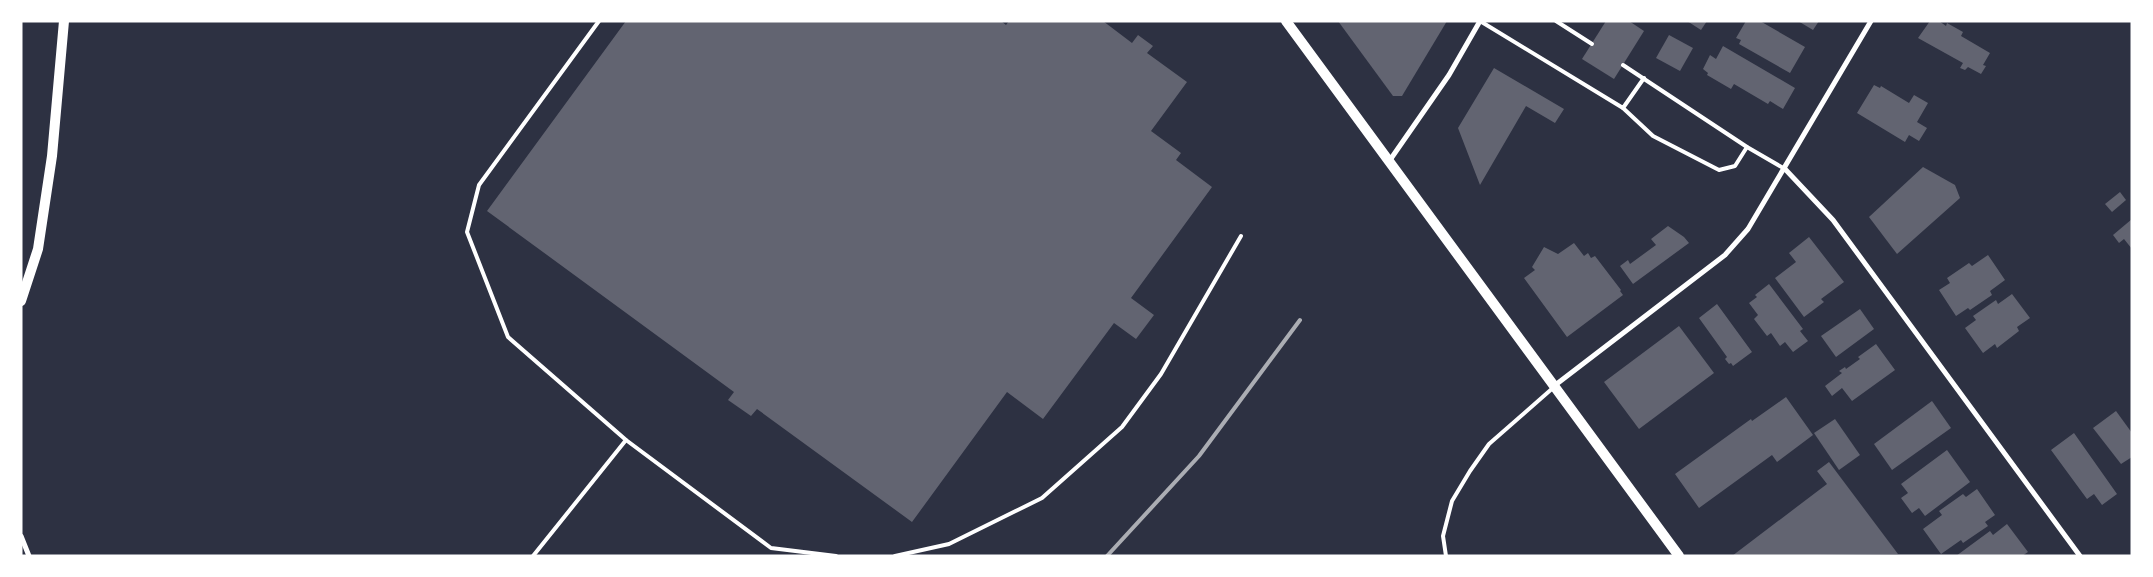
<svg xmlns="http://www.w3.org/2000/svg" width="2153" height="577" font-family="Jost,sans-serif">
  <rect width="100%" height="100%" fill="#2d3142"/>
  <g fill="#626471">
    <polygon points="626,21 1001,21 1006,25 1009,21 1103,21 1132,43 1138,35 1153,46 1147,53 1187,82 1151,131 1181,153 1176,160 1212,187 1131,298 1154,315 1136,339 1114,323 1043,419 1007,392 912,522 757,409 751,416 728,400 734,392 487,211"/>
    <polygon points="1338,21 1447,21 1402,96 1393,96"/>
    <polygon points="1606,21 1629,21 1644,31 1614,79 1582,59"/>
    <polygon points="1687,21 1707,21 1701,30"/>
    <polygon points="1746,21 1760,21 1805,47 1790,73 1739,44 1741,40 1736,38"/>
    <polygon points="1798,21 1819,21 1813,30"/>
    <polygon points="1930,21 1939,21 1946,26 1947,23 1963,32 1961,36 1990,53 1983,65 1986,66 1981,74 1968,67 1965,70 1960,68 1963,63 1918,38"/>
    <polygon points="1669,35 1693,48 1680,71 1656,58"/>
    <polygon points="1723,46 1795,88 1783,109 1770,101 1768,104 1734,84 1731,89 1707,75 1708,73 1703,69 1710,55 1716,59"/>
    <polygon points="1494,68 1564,109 1555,123 1526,106 1480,185 1458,128"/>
    <polygon points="1874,85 1880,88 1881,86 1909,103 1914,95 1928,103 1917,122 1927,128 1919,141 1909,135 1905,142 1857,113"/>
    <polygon points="1923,167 1955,185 1960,198 1897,254 1869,217"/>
    <polygon points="2120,192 2126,200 2112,212 2105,204"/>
    <polygon points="2132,219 2132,249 2124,239 2119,243 2113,235"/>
    <polygon points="1668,226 1684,237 1689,243 1633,284 1620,266 1628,260 1630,264 1656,245 1651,239"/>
    <polygon points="1809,237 1844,282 1821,299 1824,302 1804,317 1775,278 1796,262 1789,253"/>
    <polygon points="1574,243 1584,256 1588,253 1591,258 1595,256 1621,290 1620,291 1623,295 1567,337 1524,278 1535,270 1532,267 1544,247 1558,254"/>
    <polygon points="1988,255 2005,280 1990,291 1992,295 1970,310 1968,308 1956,316 1939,290 1950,283 1947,278 1969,263 1972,266"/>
    <polygon points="1769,284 1803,329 1800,331 1808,341 1793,352 1785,342 1780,346 1771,333 1767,336 1754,319 1758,315 1749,303 1757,297 1755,295"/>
    <polygon points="2012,294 2030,318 2017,327 2019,331 1997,348 1995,344 1983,353 1965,328 1976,320 1973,316 1996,300 1998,304"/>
    <polygon points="1717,304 1752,352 1733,366 1731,363 1729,364 1725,359 1727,357 1699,318"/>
    <polygon points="1860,309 1874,329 1836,357 1821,336"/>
    <polygon points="1679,326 1714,373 1639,429 1604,382"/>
    <polygon points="1876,344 1895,370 1852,401 1842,388 1832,396 1825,386 1842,373 1839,371 1845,367 1846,369 1860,359 1858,357"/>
    <polygon points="1786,397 1813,435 1777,462 1772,455 1699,508 1675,474 1751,419 1752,421"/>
    <polygon points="1932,401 1951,428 1892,470 1874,444"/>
    <polygon points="2116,411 2132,433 2132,457 2121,464 2093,428"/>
    <polygon points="1835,419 1860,455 1839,470 1814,433"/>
    <polygon points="2074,433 2117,494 2102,505 2094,494 2087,499 2051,450"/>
    <polygon points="1947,450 1970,482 1925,516 1919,508 1912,513 1901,498 1908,493 1901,484"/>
    <polygon points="1829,462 1898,554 1732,556 1827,484 1817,471"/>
    <polygon points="1977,489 1995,515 1985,522 1988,526 1963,543 1961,540 1941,554 1923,529 1942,515 1939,511 1963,494 1966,497"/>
    <polygon points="2007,524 2028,552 2022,556 1956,556 1990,531 1993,535"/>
  </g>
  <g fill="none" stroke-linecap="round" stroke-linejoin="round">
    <g stroke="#fff" stroke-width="4">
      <polyline points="599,21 479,185 467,232 508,337 626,440 771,548 836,556"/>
      <polyline points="1480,21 1623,108 1644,78"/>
      <polyline points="1556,21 1592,44"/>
      <polyline points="1623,65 1747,147 1785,169"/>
      <polyline points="1623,108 1653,136 1719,170 1735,166 1747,147"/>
      <polyline points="533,556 626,440"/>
      <polyline points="895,556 949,544 1042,498 1122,427 1161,374 1241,236"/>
      <polyline points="1446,556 1443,536 1452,501 1470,471 1489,444 1554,387"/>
    </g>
    <g stroke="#fff" stroke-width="5">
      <polyline points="1390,160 1449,75 1480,21"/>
      <polyline points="1785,169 1833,220 2080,556"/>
      <polyline points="1554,386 1725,255 1748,229 1871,21"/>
      <polyline points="21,536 29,556"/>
    </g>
    <g stroke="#fff" stroke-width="10">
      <polyline points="1286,21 1679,556"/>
      <polyline points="21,301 38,249 52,156 64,21"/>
    </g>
    <polyline stroke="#abadb3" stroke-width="4" points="1107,556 1199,456 1300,320"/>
  </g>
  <rect width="2153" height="577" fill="none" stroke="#ffffff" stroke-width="45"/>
</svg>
